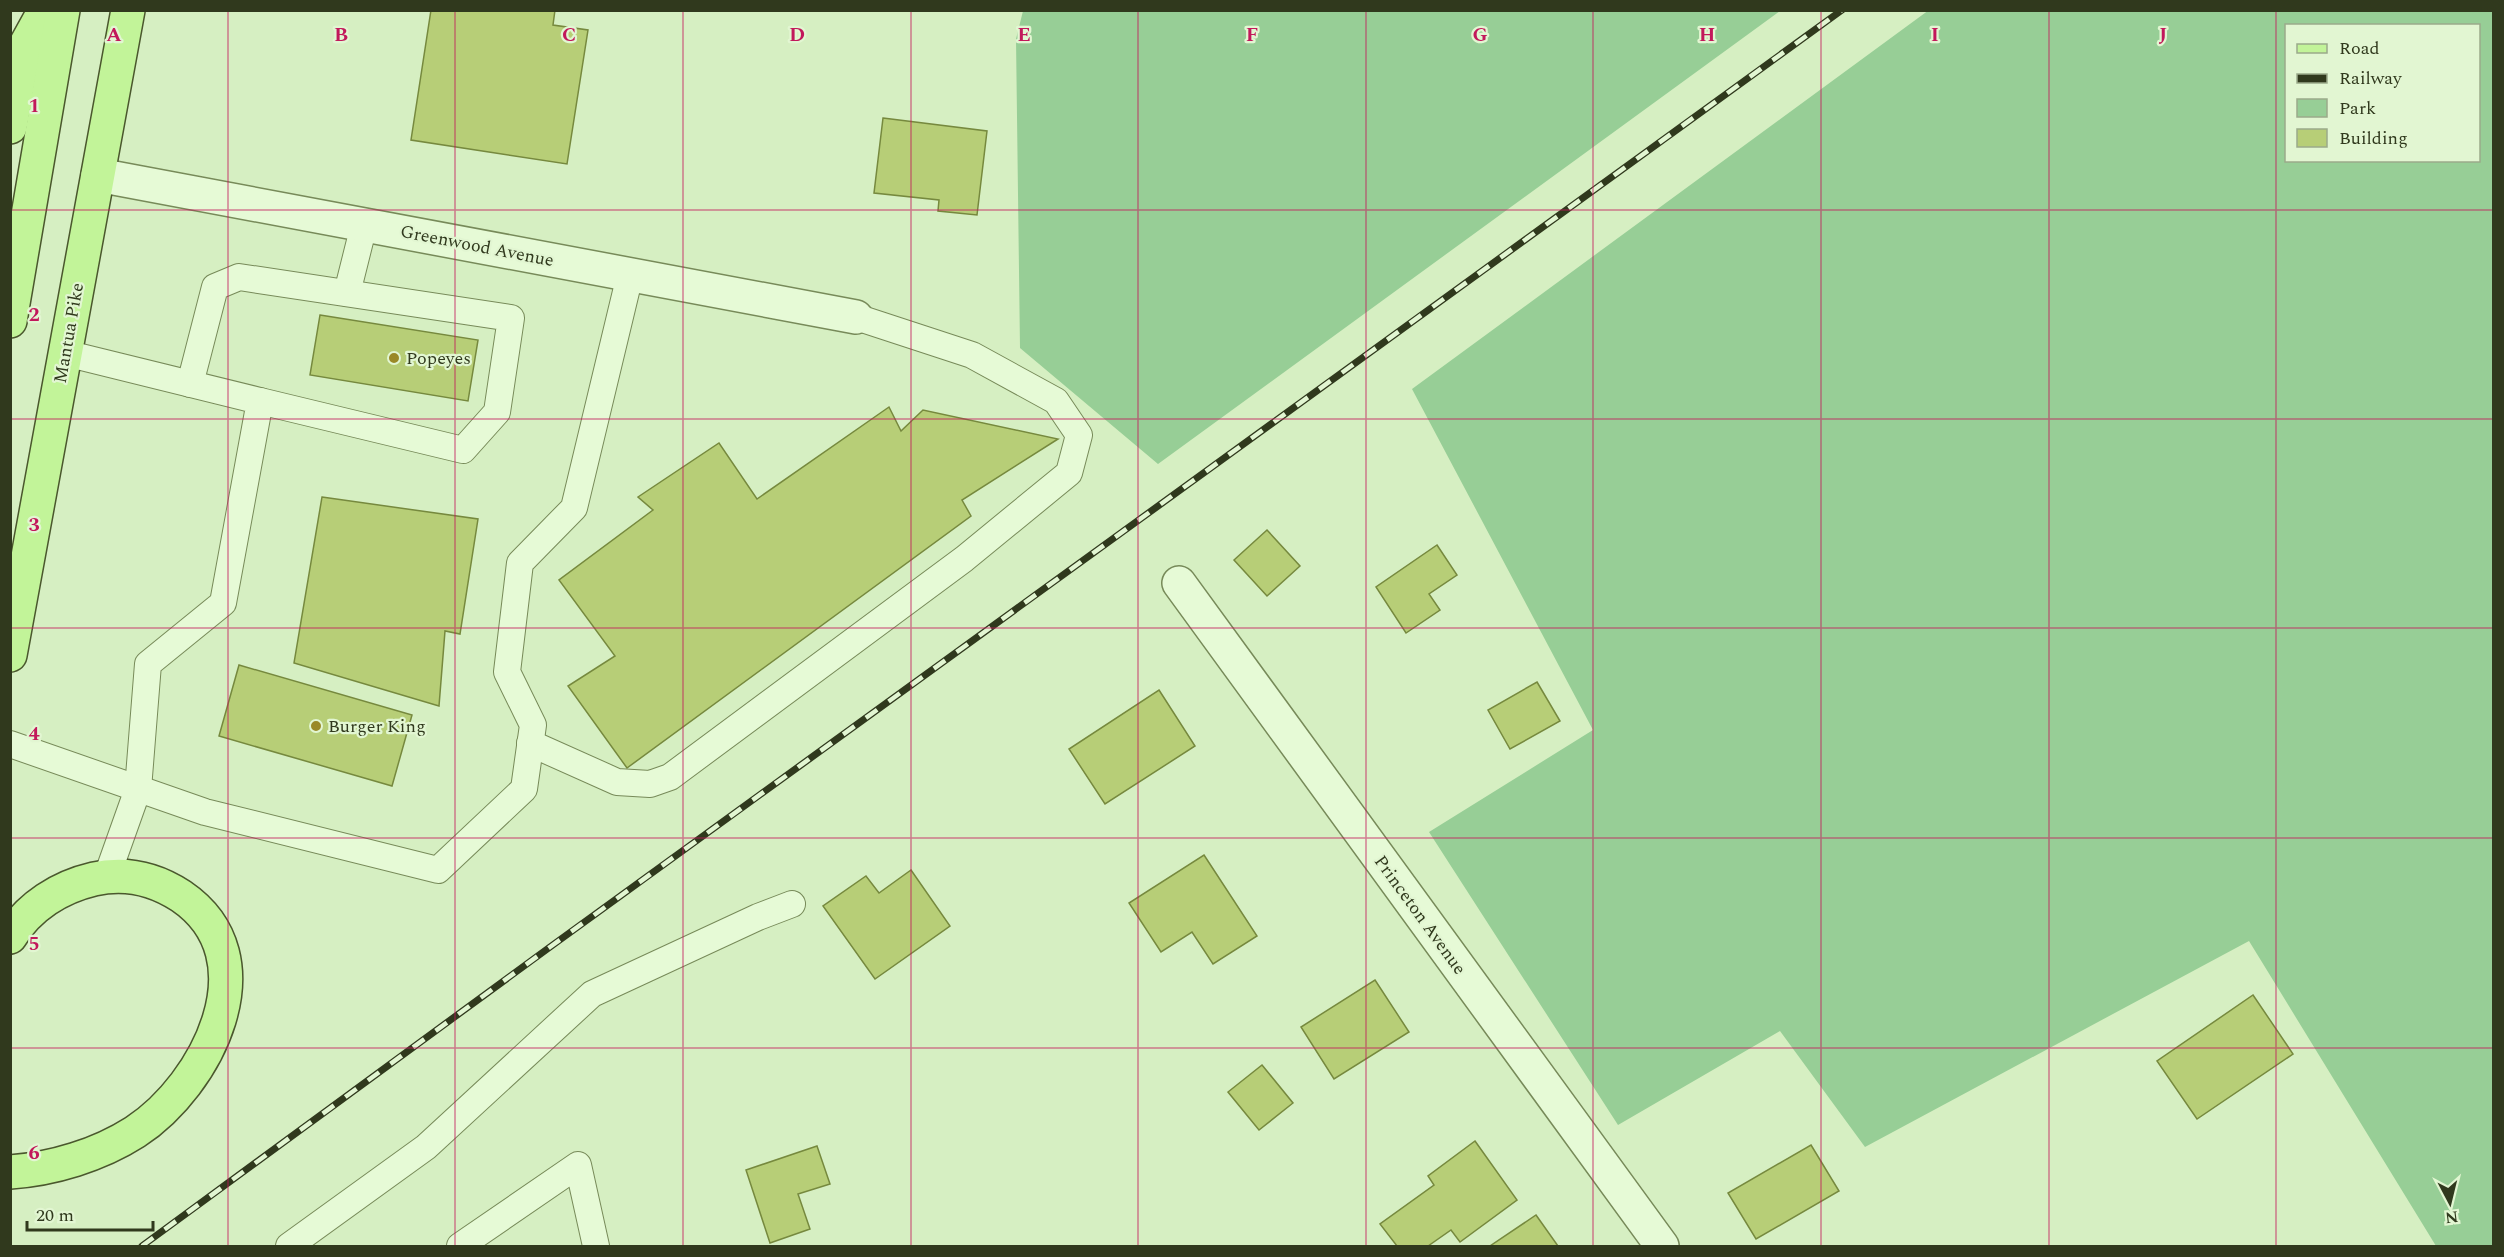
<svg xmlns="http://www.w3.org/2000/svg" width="2504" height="1257" font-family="Spectral,serif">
  <rect width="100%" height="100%" fill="#d6efc2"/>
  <g fill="#97ce96" fill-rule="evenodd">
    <path d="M1929 10 2493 11V1246H2436L2249 941 1865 1147 1780 1031 1618 1125 1429 832 1593 730 1412 389ZM2286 26H2478V160H2286Z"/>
    <polygon points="1023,11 1023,10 1780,11 1158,464 1020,348 1016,39"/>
  </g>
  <g fill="#b7ce77" stroke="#76893e" stroke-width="1.5">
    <polygon points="431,10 555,10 553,25 588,30 567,164 411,140"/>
    <polygon points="883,118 987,131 977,215 938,211 939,200 874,193"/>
    <polygon points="320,315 478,340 468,401 310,375"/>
    <polygon points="889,407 901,431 923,410 1058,439 962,500 971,516 627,768 568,686 615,656 559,580 653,510 638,497 719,443 757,499"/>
    <polygon points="322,497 478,519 460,634 445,631 439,706 294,663"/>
    <polygon points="1267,530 1300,566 1267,596 1234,560"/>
    <polygon points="1437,545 1457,575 1429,594 1440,610 1406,633 1376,587"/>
    <polygon points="239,665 412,715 392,786 219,736"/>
    <polygon points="1537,682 1560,721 1510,749 1488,710"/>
    <polygon points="1159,690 1195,746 1105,804 1069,749"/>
    <polygon points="1204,855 1257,936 1213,964 1192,932 1161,952 1129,903"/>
    <polygon points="911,870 950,926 875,979 823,906 866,876 879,893"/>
    <polygon points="1375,980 1409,1032 1334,1079 1301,1027"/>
    <polygon points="2253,995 2293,1054 2197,1119 2157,1061"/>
    <polygon points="1262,1065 1293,1103 1259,1130 1228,1092"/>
    <polygon points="1475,1141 1517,1200 1460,1242 1451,1230 1428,1246 1397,1246 1380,1224 1434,1185 1428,1176"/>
    <polygon points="1811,1145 1839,1191 1756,1239 1728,1193"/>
    <polygon points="817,1146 830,1184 798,1194 810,1229 770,1243 746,1170"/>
    <polygon points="1536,1215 1558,1246 1490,1246"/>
  </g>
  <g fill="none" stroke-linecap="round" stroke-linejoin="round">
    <g stroke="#778a59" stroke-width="28">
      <g id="service">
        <polyline points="347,293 364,225"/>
        <polyline points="65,353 260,401 223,603 148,664 138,789 107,876"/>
        <polyline points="190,384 215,287 239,277 511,318 497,412 463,450 260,401"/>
        <polyline points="530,743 617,782 650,784 670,777 964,559 1069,473 1079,435 1056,401 972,355 856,317"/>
        <polyline points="10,744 205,812 438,870 524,789 533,725 507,672 520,563 574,508 630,275"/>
        <polyline points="289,1246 426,1147 592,994 758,917 792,904"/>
        <polyline points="460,1246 578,1165 596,1246"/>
      </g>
    </g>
    <g stroke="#778a59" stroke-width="36">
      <g id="minor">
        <polyline points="98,175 856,317"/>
        <polyline points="1179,583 1662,1246"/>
      </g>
    </g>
    <g stroke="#4a572d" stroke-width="36">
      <g id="primary">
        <polyline points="10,127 24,48 45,10"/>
        <polyline points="10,321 63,10"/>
        <polyline points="10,655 128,10"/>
        <path d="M10 937C29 906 60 887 94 879 125 872 155 879 181 896 272 958 207 1085 135 1132 99 1155 53 1169 10 1172"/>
      </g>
    </g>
    <use href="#service" stroke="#e6fad6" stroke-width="26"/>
    <use href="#minor" stroke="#e6fad6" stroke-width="33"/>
    <use href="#primary" stroke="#c2f499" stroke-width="33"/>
    <g stroke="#30391d" stroke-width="7">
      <polyline id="rail" points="142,1246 550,947 1842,10"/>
    </g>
    <use href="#rail" stroke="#e2f6d2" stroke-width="4.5" stroke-dasharray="14" stroke-linecap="butt"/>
  </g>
  <path fill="none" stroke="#c2185b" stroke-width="1.5" stroke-opacity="0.55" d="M228 10V1246M455 10V1246M683 10V1246M911 10V1246M1138 10V1246M1366 10V1246M1593 10V1246M1821 10V1246M2049 10V1246M2276 10V1246M10 210H2494M10 419H2494M10 628H2494M10 838H2494M10 1048H2494"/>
  <g fill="#9a8927" stroke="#e2f6d2" stroke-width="2">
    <circle cx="394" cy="358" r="6"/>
    <circle cx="316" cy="726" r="6"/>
  </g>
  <g text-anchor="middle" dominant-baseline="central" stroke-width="4.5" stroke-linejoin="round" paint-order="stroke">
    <g font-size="18" fill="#30391d" stroke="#e2f6d2">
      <text transform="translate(477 246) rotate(11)">Greenwood Avenue</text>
      <text transform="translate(69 333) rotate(-80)">Mantua Pike</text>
      <text transform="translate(1420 915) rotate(54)">Princeton Avenue</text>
    </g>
    <g font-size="18" fill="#30391d" stroke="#e2f6d2" text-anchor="start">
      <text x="406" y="358">Popeyes</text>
      <text x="328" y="726">Burger King</text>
    </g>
  </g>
  <g font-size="20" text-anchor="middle" font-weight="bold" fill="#c2185b" stroke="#e2f6d2" stroke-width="4.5" stroke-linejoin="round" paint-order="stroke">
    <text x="114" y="41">A</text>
    <text x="341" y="41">B</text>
    <text x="569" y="41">C</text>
    <text x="797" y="41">D</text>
    <text x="1024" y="41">E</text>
    <text x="1252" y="41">F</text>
    <text x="1480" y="41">G</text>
    <text x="1707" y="41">H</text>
    <text x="1935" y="41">I</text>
    <text x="2163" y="41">J</text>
    <text x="34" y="112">1</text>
    <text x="34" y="321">2</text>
    <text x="34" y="531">3</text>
    <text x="34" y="740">4</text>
    <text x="34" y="950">5</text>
    <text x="34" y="1159">6</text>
  </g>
  <rect width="2504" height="1257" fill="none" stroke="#30391d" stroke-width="24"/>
  <rect x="2285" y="24" width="195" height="138" fill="#e2f6d2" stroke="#9baa8a" stroke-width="1.5"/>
  <rect x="2297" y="44" width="30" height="9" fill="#c2f499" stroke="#9baa8a" stroke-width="1.5"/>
  <text x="2339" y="54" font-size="18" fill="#30391d">Road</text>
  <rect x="2297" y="74" width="30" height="9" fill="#30391d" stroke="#9baa8a" stroke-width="1.5"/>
  <text x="2339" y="84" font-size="18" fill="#30391d">Railway</text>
  <rect x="2297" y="99" width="30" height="18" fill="#97ce96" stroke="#9baa8a" stroke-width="1.5"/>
  <text x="2339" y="114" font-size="18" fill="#30391d">Park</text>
  <rect x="2297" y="129" width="30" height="18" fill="#b7ce77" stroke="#9baa8a" stroke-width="1.5"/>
  <text x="2339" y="144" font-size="18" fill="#30391d">Building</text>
  <g transform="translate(2450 1203) rotate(173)" stroke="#e2f6d2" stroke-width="4.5" paint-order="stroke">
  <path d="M0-4.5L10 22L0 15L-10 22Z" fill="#30391d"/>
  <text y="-9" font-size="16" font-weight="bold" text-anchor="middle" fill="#30391d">N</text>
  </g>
  <path d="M27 1221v9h126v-9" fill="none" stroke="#30391d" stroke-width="3"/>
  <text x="36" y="1221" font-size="18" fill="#30391d" stroke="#e2f6d2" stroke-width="4.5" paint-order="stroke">20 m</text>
</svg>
